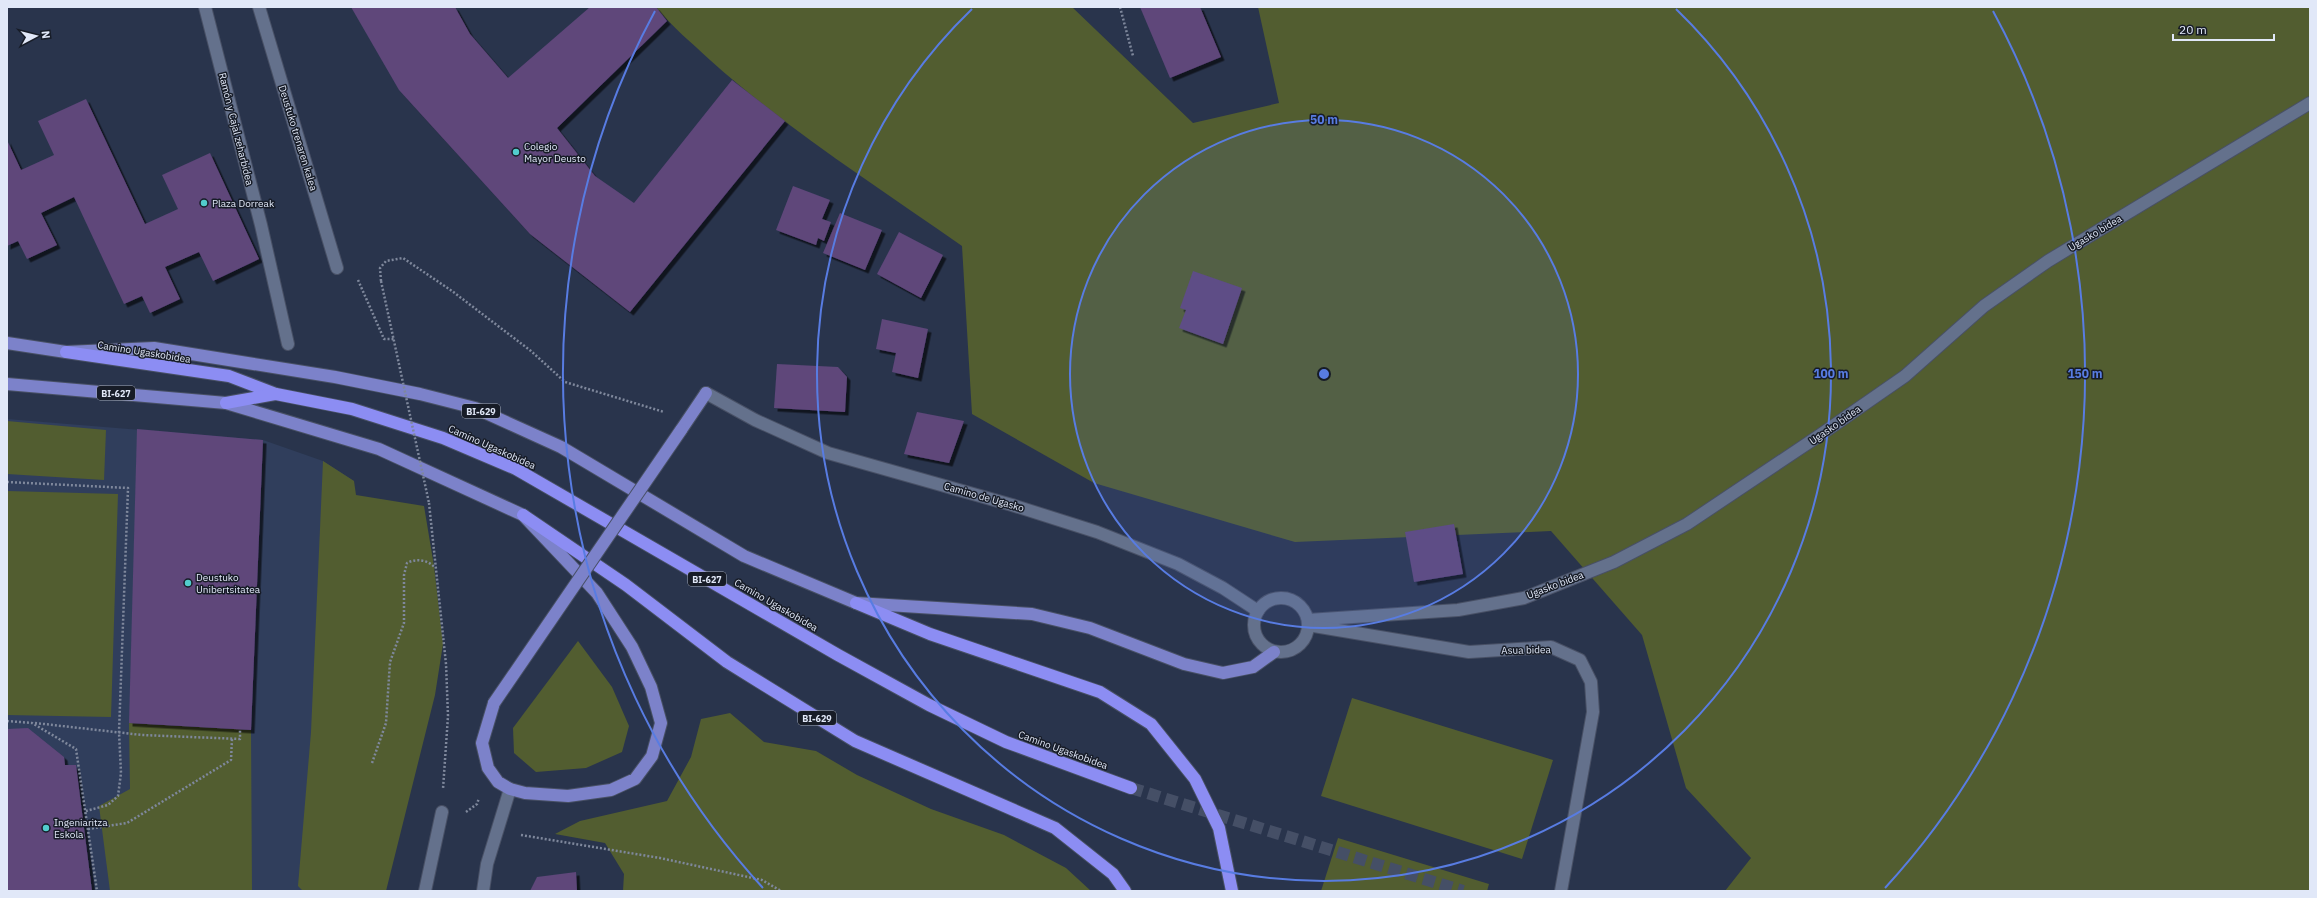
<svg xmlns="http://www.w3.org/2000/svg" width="2317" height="898" font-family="'IBM Plex Sans',sans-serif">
  <defs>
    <filter id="shadow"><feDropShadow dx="3.5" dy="3.5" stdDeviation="0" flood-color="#0009"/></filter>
  </defs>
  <rect width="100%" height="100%" fill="#29344c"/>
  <polygon fill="#303e5c" points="7,419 263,440 323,461 354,481 346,891 7,891"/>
  <g fill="#525d30">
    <path d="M656 7H1072L1193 123 1279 103 1258 7H2310V891H1725L1751 858 1686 788 1642 635 1551 531 1295 542 1094 483 972 414 962 246C877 186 788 130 710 60 692 43 672 27 656 7Z"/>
    <polygon points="7,421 106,430 104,480 7,474"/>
    <polygon points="323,461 354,481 356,495 424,506 434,566 443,644 435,695 386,891 303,891 298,886 311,732"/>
    <polygon points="7,491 118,494 111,717 7,715"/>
    <polygon points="578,641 612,687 629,726 622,752 586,768 536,772 514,753 513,728"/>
    <polygon points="1352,698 1553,760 1522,859 1321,796"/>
    <polygon points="730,713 764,742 816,751 857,775 931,809 1004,835 1066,868 1091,891 623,891 624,874 605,843 555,834 580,821 667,801 691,757 701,719"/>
    <polygon points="129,723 251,730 252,891 110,891 99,806 130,789"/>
    <polygon points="1338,838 1489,884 1487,891 1321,891"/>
  </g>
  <g fill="#5e467a" filter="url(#shadow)">
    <polygon points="351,7 455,7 470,34 508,78 590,7 656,7 667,21 557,128 595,176 634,203 732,80 785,121 630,312 530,234 399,90"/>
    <polygon points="1140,7 1200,7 1221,57 1170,78"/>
    <polygon points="86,99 145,224 178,209 162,175 210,153 259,259 213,281 199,252 165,267 180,299 150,313 142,296 124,304 74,197 41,213 57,245 27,259 18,241 7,246 7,140 21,170 54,155 38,121"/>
    <polygon points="793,186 830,200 822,219 831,222 824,241 818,238 816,245 776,230"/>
    <polygon points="840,213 882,230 865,270 823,253"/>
    <polygon points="899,232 943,255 921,298 877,274"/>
    <polygon points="1193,271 1242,288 1223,344 1179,328 1186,310 1180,308"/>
    <polygon points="882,319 928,329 918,378 892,372 896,353 876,349"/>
    <polygon points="777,364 838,367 847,377 845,412 774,408"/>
    <polygon points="917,412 964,421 949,463 904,454"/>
    <polygon points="137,429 263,440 251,730 129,723"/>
    <polygon points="1454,524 1463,574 1414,582 1405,532"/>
    <polygon points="28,728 64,757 65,765 76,765 92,891 7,891 7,729"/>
    <polygon points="576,872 577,891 530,891 537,877"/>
  </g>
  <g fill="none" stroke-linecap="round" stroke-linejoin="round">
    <polyline stroke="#454f66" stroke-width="12" stroke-dasharray="12 6" stroke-linecap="butt" points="1131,788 1463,891"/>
    <g stroke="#485065" stroke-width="14">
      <g id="lane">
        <polyline points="1308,620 1458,610 1524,598 1614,562 1687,524 1820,435 1905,376 1984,306 2048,261 2310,103"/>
        <polyline points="1308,625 1469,652 1551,647 1580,660 1591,682 1593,712 1561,891"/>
        <polyline points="425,891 442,812"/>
        <polyline points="483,891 487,864 510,789"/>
      </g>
    </g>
    <g stroke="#485065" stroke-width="14">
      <g id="street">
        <polyline points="205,7 261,225 288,344"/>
        <polyline points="259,7 337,268"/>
        <polyline points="706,393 755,420 828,453 1012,505 1097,532 1178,564 1223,588 1258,611"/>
        <circle cx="1281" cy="625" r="27"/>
      </g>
    </g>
    <g stroke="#485065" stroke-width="14">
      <g id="primary">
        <polyline points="7,343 66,352 154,348 335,377 420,394 475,408 561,447 744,556 856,603 1032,614 1090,628 1184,664 1223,673 1253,667 1274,652"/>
        <polyline points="7,384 226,403 379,449 523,515 597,593 632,647 651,687 661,723 652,756 635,779 611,790 568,796 525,793 510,789 498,782 488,768 482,743 494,703"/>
        <polyline points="681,430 706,393"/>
      </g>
    </g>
    <g stroke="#485065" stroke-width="14">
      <g id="highway">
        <polyline points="66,352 229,376 276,394 352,409 443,438 516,469 838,655 929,705 1006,742 1131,788"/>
        <polyline points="226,403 275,394"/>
        <polyline points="523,515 626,585 727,662 855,741 1055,828 1113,874 1125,891"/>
        <polyline points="856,603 930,634 1100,692 1151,724 1195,779 1219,828 1232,891"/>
      </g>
    </g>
    <g stroke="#7f889c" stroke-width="2.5" stroke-dasharray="2 2" stroke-linecap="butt">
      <polyline points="1120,7 1133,56"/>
      <polyline points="358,280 384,339 395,339"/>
      <polyline points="381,281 380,268 386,261 403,258 452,291 531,351 565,382 664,412"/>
      <polyline points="7,482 128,488 119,732 121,773 118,796 108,805 86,811"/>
      <polyline points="429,503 446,664 448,716 443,789"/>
      <polyline points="7,721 32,723 76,749 97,891"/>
      <polyline points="35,723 142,735 240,739 240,729"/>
      <path d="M372 763 386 723 390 662 404 623V575L407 563C416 558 429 560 435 568"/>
      <polyline points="466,812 477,804 479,798"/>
      <polyline points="88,829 127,823 231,760 232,739"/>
      <polyline points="521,835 660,858 762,880 781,891"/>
    </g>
    <use href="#lane" stroke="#64718c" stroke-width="12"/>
    <use href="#street" stroke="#64718c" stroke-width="12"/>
    <use href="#primary" stroke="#7c82ca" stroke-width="12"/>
    <use href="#highway" stroke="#8c8df3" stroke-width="12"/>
    <g stroke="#485065" stroke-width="14" stroke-linecap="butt">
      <polyline id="primary-bridge" points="494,703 681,430"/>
    </g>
    <polyline stroke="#7f889c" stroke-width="2.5" stroke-dasharray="2 2" stroke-linecap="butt" points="381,281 429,503"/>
    <use href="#primary-bridge" stroke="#7c82ca" stroke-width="12"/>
  </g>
  <circle cx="1324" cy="374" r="254" fill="#587ce2" fill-opacity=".12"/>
  <g fill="none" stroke="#587ce2" stroke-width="2">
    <circle cx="1324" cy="374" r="254"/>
    <path d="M1676 9A507 507 0 1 1 972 9"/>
    <path d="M763 888A761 761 0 0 1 655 11M1993 11A761 761 0 0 1 1885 888"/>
  </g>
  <g fill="#52cdcd" stroke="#171c27" stroke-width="1.5">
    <circle cx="516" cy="152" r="4"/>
    <circle cx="204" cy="203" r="4"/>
    <circle cx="188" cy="583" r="4"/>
    <circle cx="46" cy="828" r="4"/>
  </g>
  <g text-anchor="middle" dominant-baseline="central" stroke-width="3" stroke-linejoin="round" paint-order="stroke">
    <g fill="#171c27" stroke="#a4abb9" stroke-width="1">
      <rect x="97" y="386" width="38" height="14" rx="3"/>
      <rect x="462" y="404" width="38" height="14" rx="3"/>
      <rect x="688" y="572" width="38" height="14" rx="3"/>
      <rect x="798" y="711" width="38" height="14" rx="3"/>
    </g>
    <g font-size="9" font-weight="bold" fill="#e1e8f8">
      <text x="116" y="393">BI-627</text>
      <text x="481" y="411">BI-629</text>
      <text x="707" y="579">BI-627</text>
      <text x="817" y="718">BI-629</text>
    </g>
    <g font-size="10" fill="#e1e8f8" stroke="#171c27">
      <text transform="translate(236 129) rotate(76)">Ramón y Cajal zeharbidea</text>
      <text transform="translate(298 138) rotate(73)">Deustuko trenaren kalea</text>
      <text transform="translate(2095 233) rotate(-31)">Ugasko bidea</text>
      <text transform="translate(144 352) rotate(9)">Camino Ugaskobidea</text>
      <text transform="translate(1835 425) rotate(-35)">Ugasko bidea</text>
      <text transform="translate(492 447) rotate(24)">Camino Ugaskobidea</text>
      <text transform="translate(984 497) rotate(16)">Camino de Ugasko</text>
      <text transform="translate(1555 585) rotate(-21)">Ugasko bidea</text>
      <text transform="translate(776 605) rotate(30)">Camino Ugaskobidea</text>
      <text transform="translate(1526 650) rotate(-1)">Asua bidea</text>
      <text transform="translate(1063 750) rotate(20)">Camino Ugaskobidea</text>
    </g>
    <g font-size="10" fill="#e1e8f8" stroke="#171c27" text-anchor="start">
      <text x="524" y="146">Colegio<tspan x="524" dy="12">Mayor Deusto</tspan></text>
      <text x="212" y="203">Plaza Dorreak</text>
      <text x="196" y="577">Deustuko<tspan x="196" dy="12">Unibertsitatea</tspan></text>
      <text x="54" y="822">Ingeniaritza<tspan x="54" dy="12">Eskola</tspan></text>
    </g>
  </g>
  <circle cx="1324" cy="374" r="6" fill="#587ce2" stroke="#171c27" stroke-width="2"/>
  <g font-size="12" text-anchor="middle" font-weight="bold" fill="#587ce2" stroke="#171c27" stroke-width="3" stroke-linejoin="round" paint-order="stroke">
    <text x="1324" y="124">50 m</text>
    <text x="1831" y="378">100 m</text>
    <text x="2085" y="378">150 m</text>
  </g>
  <rect width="2317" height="898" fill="none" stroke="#e1e8f8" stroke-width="16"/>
  <g transform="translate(36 36) rotate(83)" stroke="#171c27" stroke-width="3" paint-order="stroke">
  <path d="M0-3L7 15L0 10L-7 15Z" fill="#e1e8f8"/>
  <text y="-6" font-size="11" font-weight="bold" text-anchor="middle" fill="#e1e8f8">N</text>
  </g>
  <path d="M2173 34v6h101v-6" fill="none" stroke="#e1e8f8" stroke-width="2"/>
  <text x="2179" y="34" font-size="12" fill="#e1e8f8" stroke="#171c27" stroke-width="3" paint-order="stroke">20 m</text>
</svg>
